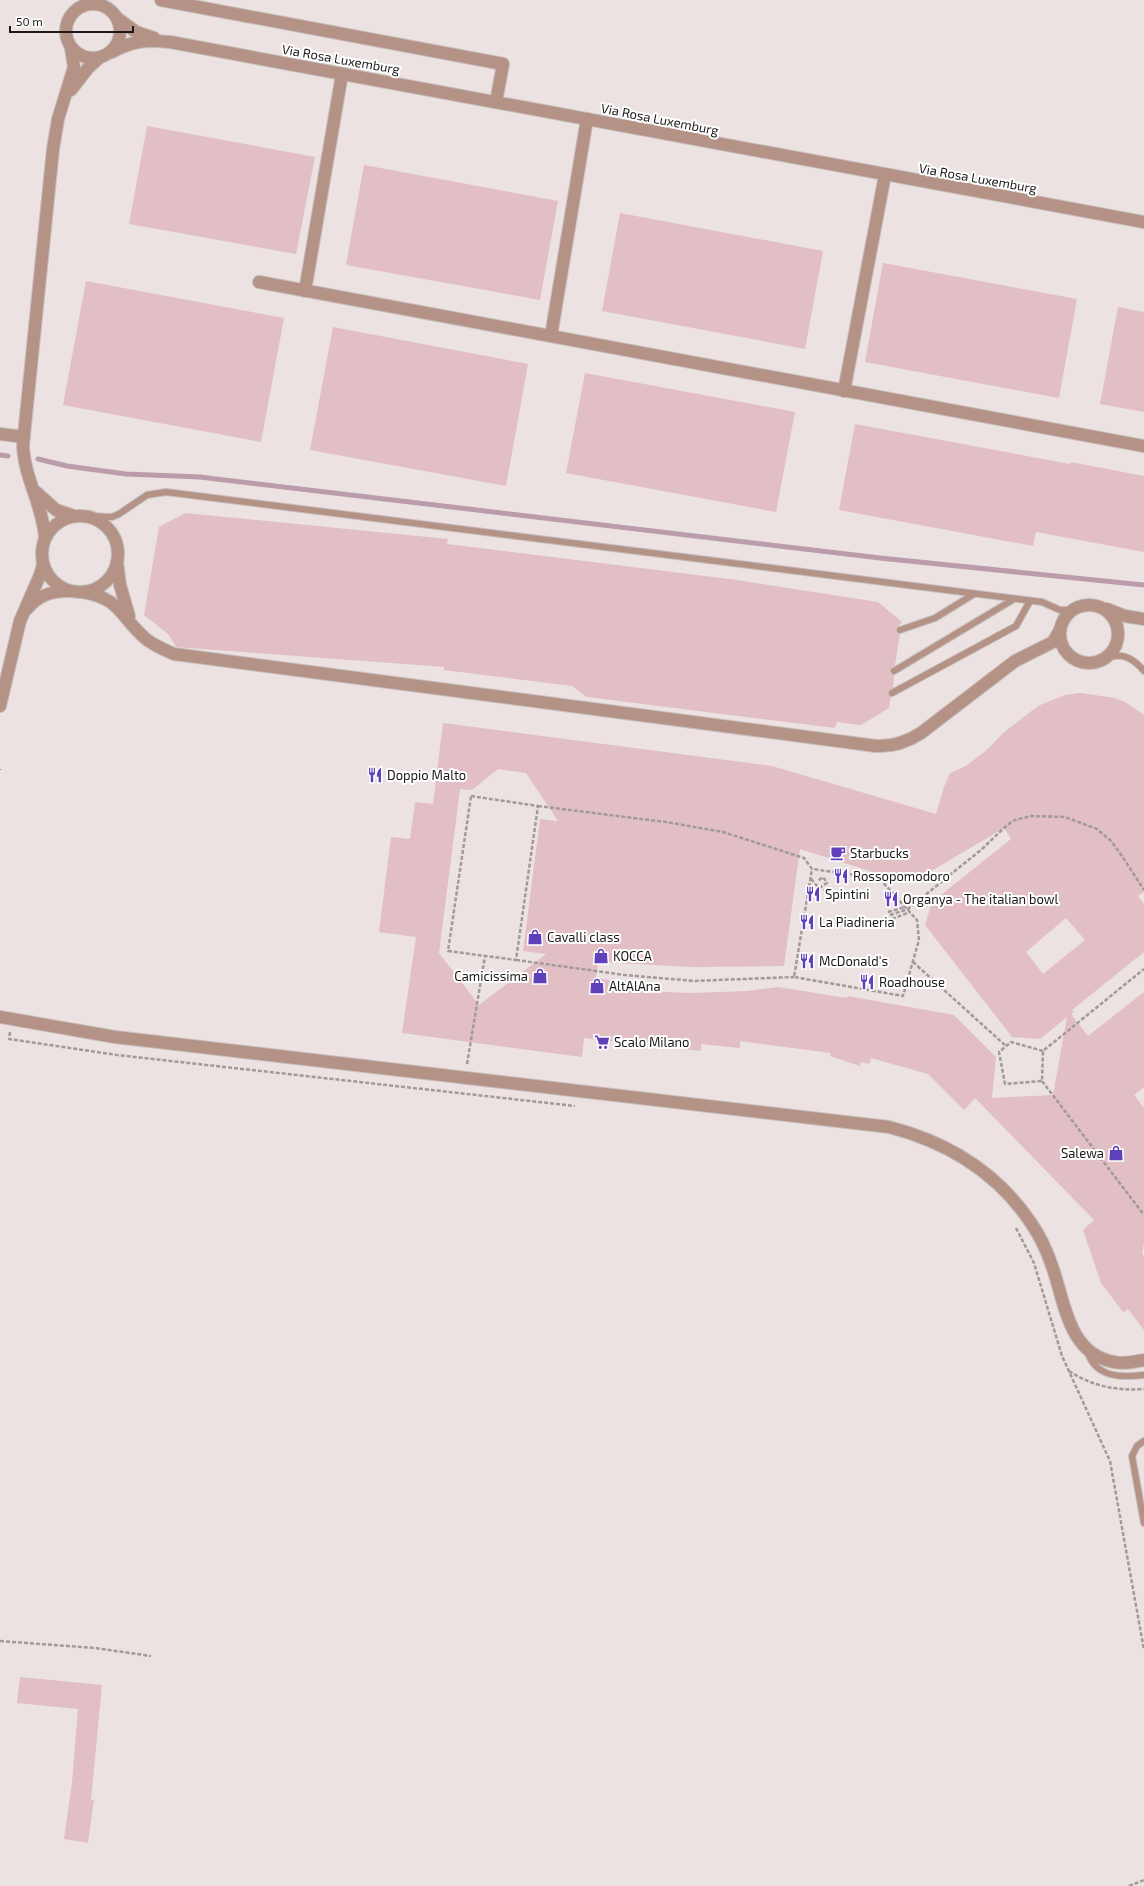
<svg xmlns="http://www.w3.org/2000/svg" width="1144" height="1886" font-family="'Exo 2',sans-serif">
  <rect width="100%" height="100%" fill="#ece2e1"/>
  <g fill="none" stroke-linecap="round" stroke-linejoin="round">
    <g stroke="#ba9cab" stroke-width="5">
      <polyline points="0,455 8,456"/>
      <polyline points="38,459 67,466 126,474 200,477 880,558 1144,585"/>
    </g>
  </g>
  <g fill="#e2bec5" fill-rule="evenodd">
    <polygon points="147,126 315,157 296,254 129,224"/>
    <polygon points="364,165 558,201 540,300 346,265"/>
    <polygon points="620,213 823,251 805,349 602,311"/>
    <polygon points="883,263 1077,299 1059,398 865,362"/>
    <polygon points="86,281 284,318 261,442 63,405"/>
    <polygon points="1118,307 1144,312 1144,412 1100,404"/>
    <polygon points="333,327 528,364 506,486 310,450"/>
    <polygon points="585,373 795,412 776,512 566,473"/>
    <polygon points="855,424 1070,464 1071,462 1144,476 1144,552 1036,532 1033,546 839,510"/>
    <polygon points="185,513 448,539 447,544 737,580 878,602 902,622 896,630 900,634 895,665 890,671 894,675 893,688 888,692 891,697 889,708 861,725 837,722 835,728 587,697 572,686 444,670 444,667 176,647 168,634 144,615 159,527"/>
    <path d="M1080 693 1115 698 1125 702 1144 715V892L1138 896 1144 904V952L1072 1010 1074 1012 1071 1014 1088 1036 1144 992V1087L1134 1095 1144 1108V1243L1142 1254 1144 1256V1330L1128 1309 1123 1312 1101 1283 1083 1230 1094 1220 975 1098 964 1110 928 1074 871 1058 869 1064 861 1062 860 1066 830 1056 831 1053 740 1041V1048L701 1044V1051L584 1038 582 1057 402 1033 416 937 379 932 391 837 410 839 415 802 433 804 443 723 772 766 936 814 944 787 950 773 966 766 988 749 1003 733 1038 706 1065 695ZM498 769 526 773 558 821 540 819 523 951 546 954 479 1005 439 953 460 789 472 790ZM1004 828 1011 839 932 902 925 925 1012 1037 1040 1039 1067 1017 1053 1095 992 1098 996 1057 954 1015 848 996 847 998 778 987 747 991 691 993 638 991V984L596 978 598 962 693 967 784 966 800 849 898 880H916ZM1066 918 1085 940 1043 974 1026 952Z"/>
    <polygon points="20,1677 102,1685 91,1800 94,1800 88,1843 64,1839 72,1783 78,1709 17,1703"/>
  </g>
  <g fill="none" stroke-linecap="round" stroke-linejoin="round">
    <g stroke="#c7bebd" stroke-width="8">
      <g id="lane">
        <polyline points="86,516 112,517 119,514 147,495 166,492 1042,602 1060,610 1072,610"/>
        <polyline points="900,630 935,618 974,594"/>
        <path d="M1106 658C1122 652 1133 658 1144 671"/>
        <polyline points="894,671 1014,599"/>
        <polyline points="892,693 1016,626 1030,601"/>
        <path d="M1087 1350C1094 1377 1120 1378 1144 1375"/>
        <polyline points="1144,1441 1137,1446 1132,1456 1144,1523"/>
      </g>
    </g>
    <g stroke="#c7bebd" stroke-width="14">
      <g id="street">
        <polyline points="161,0 503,64 496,102"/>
        <circle cx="93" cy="31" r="27"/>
        <polyline points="117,18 136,32 154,38"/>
        <path d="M112 52C134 40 146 40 170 42L1144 222"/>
        <polyline points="71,90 88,68 99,58"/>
        <polyline points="259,282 1144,446"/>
        <polyline points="305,291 342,74"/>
        <polyline points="551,336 587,119"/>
        <polyline points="844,391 885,175"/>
        <polyline points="0,434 24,437"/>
        <polyline points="36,492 56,510 74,516"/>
        <circle cx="80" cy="554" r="38"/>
        <path d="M45 538C43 505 24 478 23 445L53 149 58 119 74 67 71 48"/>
        <polyline points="117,562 120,585 129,616"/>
        <path d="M82 592C121 598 120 617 146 639 155 646 165 650 174 654L876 746C893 747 907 742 921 733L1015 661 1053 642 1060 630"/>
        <circle cx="1089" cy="634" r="29"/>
        <path d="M27 609C38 595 52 591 69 591"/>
        <polyline points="1107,609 1125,616 1144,619"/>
        <polyline points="0,706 20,621 40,575 43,564"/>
        <path d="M0 1017 115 1037 889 1127C947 1142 997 1172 1031 1223 1040 1236 1047 1251 1052 1266 1065 1302 1068 1354 1114 1362 1124 1364 1134 1362 1144 1360"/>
      </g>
    </g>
    <g stroke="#a19a99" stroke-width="2.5" stroke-dasharray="4 2" stroke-linecap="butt">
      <polyline points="0,769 0,770"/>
      <polygon points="471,796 538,806 516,960 448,951"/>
      <polyline points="538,806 666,822 723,832 804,858 812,869 879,878 917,920 919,940 903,996 794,977 812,869"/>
      <polyline points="811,879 819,888 827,883 823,877 818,881"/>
      <polyline points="824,889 829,896"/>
      <polyline points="888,912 905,907"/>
      <polyline points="890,915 908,909 982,849 1007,825 1015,820 1031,816 1065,817 1097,829 1111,841 1122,856 1144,890"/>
      <polyline points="892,919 910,912"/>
      <polyline points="516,960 625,975 694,981 794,977"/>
      <polyline points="913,962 1006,1046"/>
      <polyline points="10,1032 9,1039 117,1055 575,1106"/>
      <polyline points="1043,1051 1011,1042 999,1052 1005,1084 1042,1081 1043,1051 1144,969"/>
      <polyline points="467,1064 485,956"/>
      <polyline points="1042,1081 1144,1215"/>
      <polyline points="1016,1228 1034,1263 1062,1356 1110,1461 1144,1650"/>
      <path d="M1069 1371C1092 1386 1116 1391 1144 1389"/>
      <polyline points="0,1641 95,1648 151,1656"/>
      <polyline points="1129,1886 1144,1880"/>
    </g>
    <use href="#lane" stroke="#b49285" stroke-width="6"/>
    <use href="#street" stroke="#b49285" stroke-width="12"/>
  </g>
  <defs>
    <g id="restaurant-bare" transform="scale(1.2)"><path d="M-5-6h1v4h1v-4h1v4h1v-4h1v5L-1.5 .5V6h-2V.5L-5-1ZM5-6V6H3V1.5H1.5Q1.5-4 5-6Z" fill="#5e41ba" stroke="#fff" stroke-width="2.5" paint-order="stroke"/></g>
    <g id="cafe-bare" transform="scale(1.2)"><path d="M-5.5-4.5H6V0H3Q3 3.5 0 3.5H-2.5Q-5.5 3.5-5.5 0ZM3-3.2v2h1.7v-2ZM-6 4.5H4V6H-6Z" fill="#5e41ba" stroke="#fff" stroke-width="2.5" paint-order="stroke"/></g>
    <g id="shop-bare" transform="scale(1.2)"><path d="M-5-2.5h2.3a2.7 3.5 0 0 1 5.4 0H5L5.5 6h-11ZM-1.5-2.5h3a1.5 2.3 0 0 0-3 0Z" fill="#5e41ba" stroke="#fff" stroke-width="2.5" paint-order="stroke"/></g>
    <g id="supermarket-bare" transform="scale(1.2)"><path d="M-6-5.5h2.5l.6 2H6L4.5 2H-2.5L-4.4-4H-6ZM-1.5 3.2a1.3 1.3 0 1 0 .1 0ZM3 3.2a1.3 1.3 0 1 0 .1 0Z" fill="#5e41ba" stroke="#fff" stroke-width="2.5" paint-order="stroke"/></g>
  </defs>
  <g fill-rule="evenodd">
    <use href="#restaurant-bare" x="375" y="775"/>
    <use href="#cafe-bare" x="838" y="853"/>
    <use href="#restaurant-bare" x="841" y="876"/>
    <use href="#restaurant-bare" x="813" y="894"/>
    <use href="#restaurant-bare" x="891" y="899"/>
    <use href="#restaurant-bare" x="807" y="922"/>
    <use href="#shop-bare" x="535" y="937"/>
    <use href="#shop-bare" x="601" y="956"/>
    <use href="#restaurant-bare" x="807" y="961"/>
    <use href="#shop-bare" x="540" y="976"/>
    <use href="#restaurant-bare" x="867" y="982"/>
    <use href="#shop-bare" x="597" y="986"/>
    <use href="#supermarket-bare" x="602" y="1042"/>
    <use href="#shop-bare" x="1116" y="1153"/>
  </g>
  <g text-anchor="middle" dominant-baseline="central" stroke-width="4" stroke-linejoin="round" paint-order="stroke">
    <g font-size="13" fill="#1c1918" stroke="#fff">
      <text transform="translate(341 59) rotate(10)">Via Rosa Luxemburg</text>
      <text transform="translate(660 119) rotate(11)">Via Rosa Luxemburg</text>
      <text transform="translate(978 178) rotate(10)">Via Rosa Luxemburg</text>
    </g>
    <g font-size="13" fill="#1c1918" stroke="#fff" text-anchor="start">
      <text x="387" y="775">Doppio Malto</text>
      <text x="850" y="853">Starbucks</text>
      <text x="853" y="876">Rossopomodoro</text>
      <text x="825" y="894">Spintini</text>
      <text x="903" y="899">Organya - The italian bowl</text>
      <text x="819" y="922">La Piadineria</text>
      <text x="547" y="937">Cavalli class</text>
      <text x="613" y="956">KOCCA</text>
      <text x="819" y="961">McDonald's</text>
      <text x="528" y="976" text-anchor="end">Camicissima</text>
      <text x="879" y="982">Roadhouse</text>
      <text x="609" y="986">AltAlAna</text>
      <text x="614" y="1042">Scalo Milano</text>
      <text x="1104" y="1153" text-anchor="end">Salewa</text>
    </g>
  </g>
  <path d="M10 26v6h123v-6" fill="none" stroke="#1c1918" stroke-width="2"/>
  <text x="16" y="26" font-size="12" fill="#1c1918" stroke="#ffffff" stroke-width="3" paint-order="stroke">50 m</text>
</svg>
